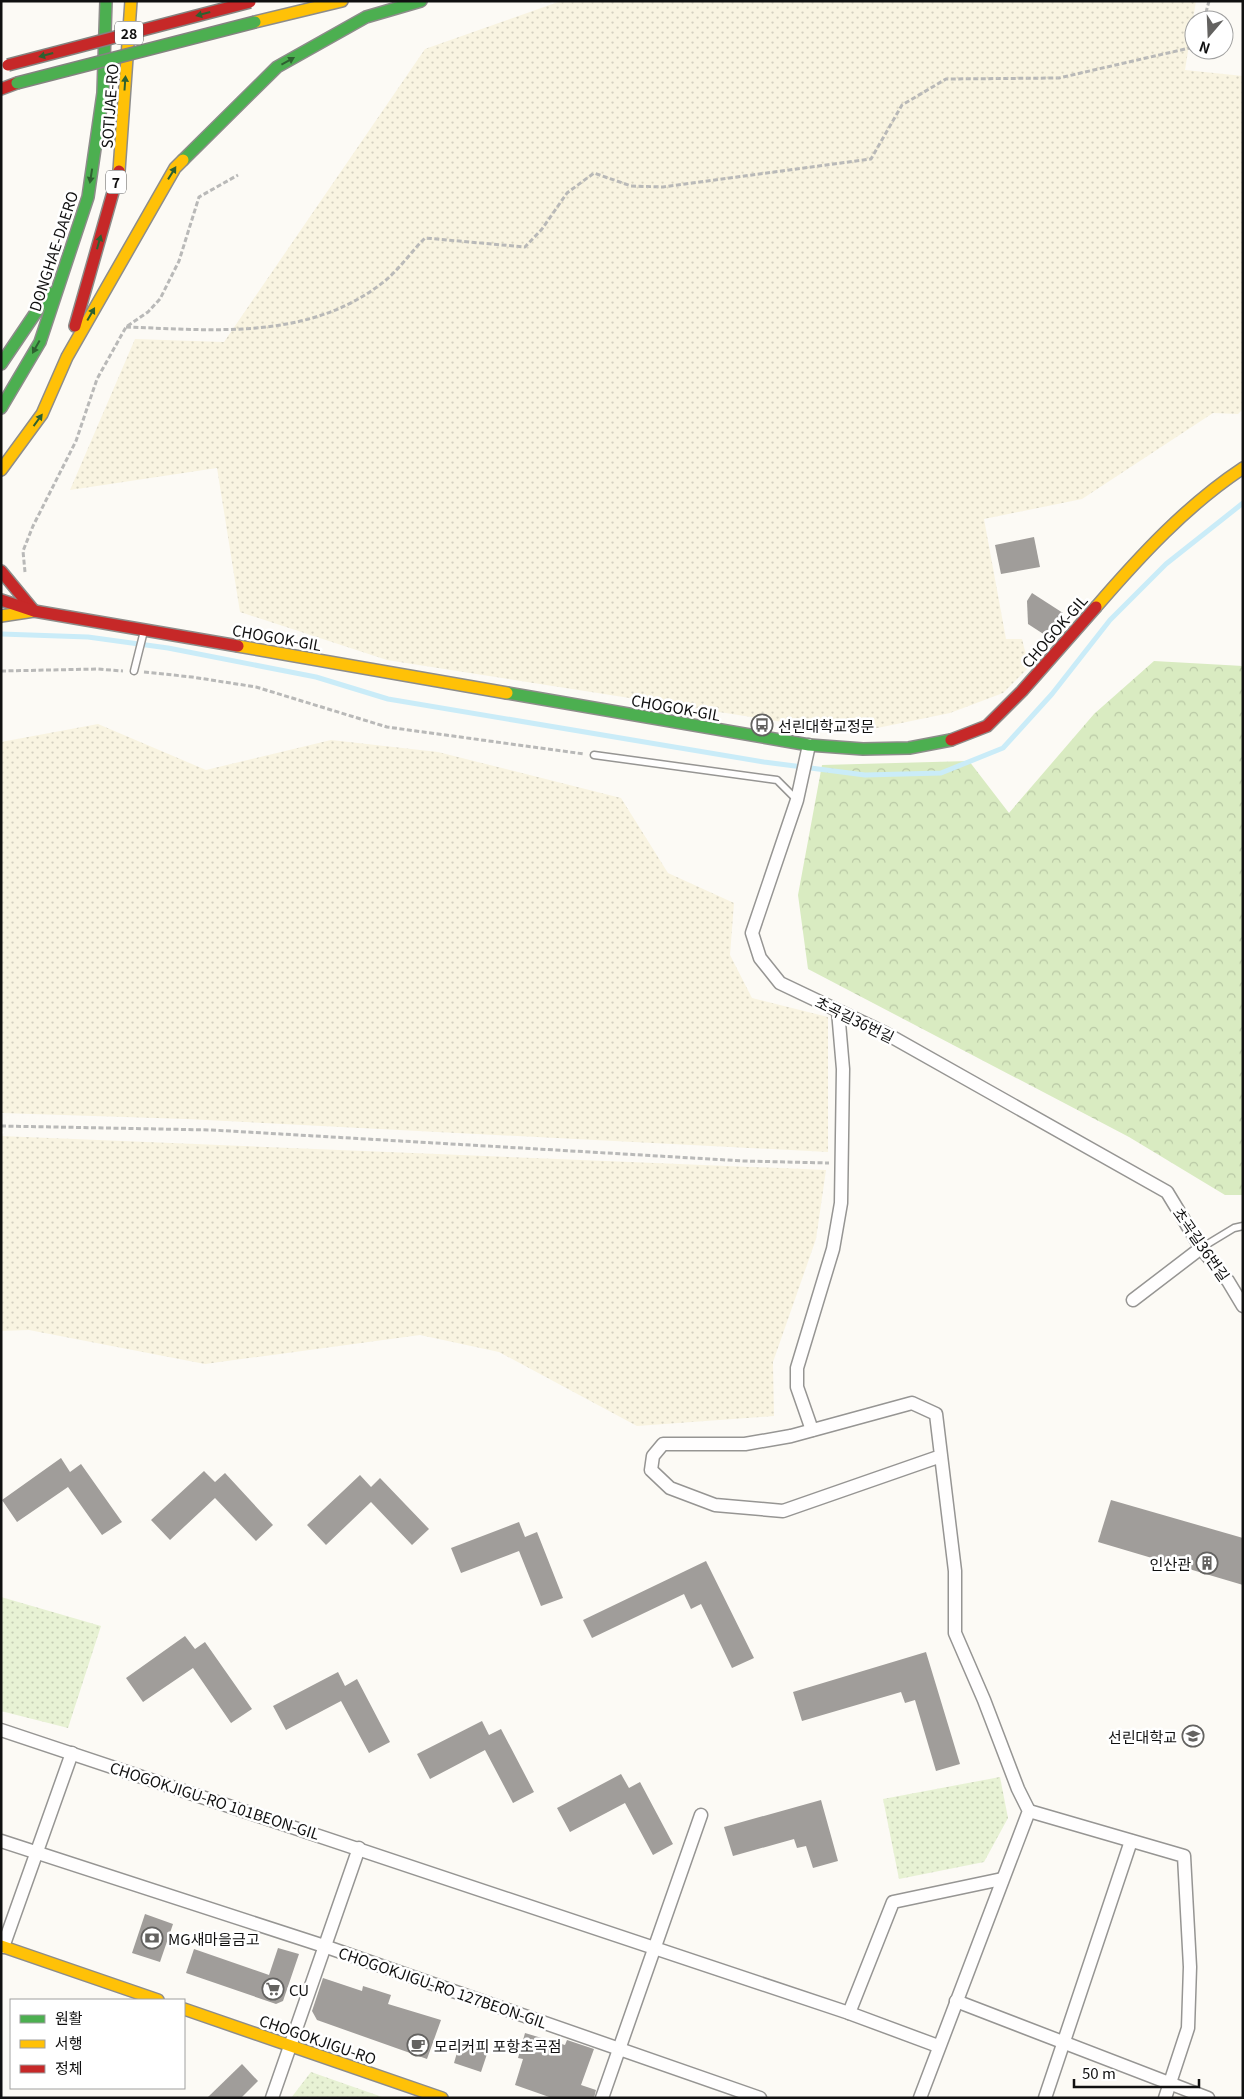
<svg xmlns="http://www.w3.org/2000/svg" width="1244" height="2099" font-family="Georgia,'Noto Sans KR',serif">
  <defs>
    <pattern id="farmland-dots" width="8" height="8" patternUnits="userSpaceOnUse" patternTransform="scale(1.25)"><rect width="8" height="8" fill="#f9f4e1"/><path d="M2 2h.1M6 6h.1" fill="none" stroke="#d4d0c0" stroke-width="1.8" stroke-linecap="round"/></pattern>
    <pattern id="forest-crowns" width="20" height="18" patternUnits="userSpaceOnUse" patternTransform="scale(1.25)"><rect width="20" height="18" fill="#d9ebc1"/><path d="M2 6a3 3 0 1 1 6 0M12 15a3 3 0 1 1 6 0" fill="none" stroke="#b9c8a5"/></pattern>
    <pattern id="park-dots" width="8" height="8" patternUnits="userSpaceOnUse" patternTransform="scale(1.25)"><rect width="8" height="8" fill="#e8f2d4"/><path d="M2 2h.1M6 6h.1" fill="none" stroke="#c6ceb5" stroke-width="1.8" stroke-linecap="round"/></pattern>
  </defs>
  <rect width="100%" height="100%" fill="#fcfaf5"/>
  <g fill="url(#farmland-dots)">
    <polygon points="561,1 1196,1 1185,70 1243,76 1243,409 1238,414 1213,413 1082,499 984,519 1006,639 1022,639 1029,667 1003,693 950,713 853,733 387,660 240,612 217,468 70,490 135,339 224,342 425,49"/>
    <polygon points="98,724 206,770 331,740 438,752 621,798 668,873 734,903 730,955 752,998 828,1017 828,1152 186,1119 1,1113 1,742"/>
    <polygon points="1,1136 826,1170 816,1239 773,1362 774,1416 637,1426 499,1352 420,1335 205,1364 29,1330 1,1331"/>
  </g>
  <polygon fill="url(#forest-crowns)" points="1154,661 1243,666 1243,1195 1225,1195 1129,1137 808,969 798,895 822,765 969,761 1009,813 1094,714"/>
  <g fill="url(#park-dots)">
    <polygon points="1,1597 101,1626 68,1728 1,1711"/>
    <polygon points="1000,1777 1008,1818 984,1862 899,1879 883,1799"/>
    <polygon points="311,2072 385,2098 291,2098"/>
  </g>
  <g fill="none" stroke-linecap="round" stroke-linejoin="round">
    <polyline stroke="#caecf8" stroke-width="5" points="1,634 88,637 168,648 316,677 388,699 764,762 865,775 941,773 1003,748 1052,694 1110,620 1166,564 1243,503"/>
  </g>
  <g fill="#a09d9a">
    <polygon points="1034,537 1040,567 1001,574 995,545"/>
    <polygon points="1032,593 1063,613 1048,637 1028,624 1027,601"/>
    <polygon points="61,1458 70,1472 81,1464 122,1522 102,1535 68,1487 17,1522 2,1500"/>
    <polygon points="204,1471 215,1482 225,1473 273,1525 256,1541 215,1498 170,1540 151,1520"/>
    <polygon points="360,1475 371,1487 380,1478 429,1529 412,1545 371,1502 326,1545 307,1525"/>
    <polygon points="1111,1500 1243,1538 1243,1585 1098,1542"/>
    <polygon points="519,1522 525,1537 537,1532 563,1598 541,1606 519,1551 461,1573 451,1548"/>
    <polygon points="706,1561 754,1658 732,1668 701,1604 691,1609 684,1594 592,1638 583,1620"/>
    <polygon points="185,1636 195,1649 205,1642 252,1709 231,1723 193,1668 143,1702 126,1678"/>
    <polygon points="926,1652 960,1764 936,1771 915,1700 905,1703 901,1692 802,1721 793,1692"/>
    <polygon points="338,1672 345,1686 357,1679 390,1742 369,1753 341,1701 286,1730 273,1706"/>
    <polygon points="482,1721 489,1735 501,1729 534,1792 513,1803 485,1750 430,1779 417,1754"/>
    <polygon points="621,1774 629,1788 640,1782 673,1844 653,1855 625,1803 570,1832 557,1808"/>
    <polygon points="821,1800 838,1861 813,1868 806,1846 797,1848 794,1839 733,1856 724,1827"/>
    <polygon points="145,1914 173,1924 160,1962 132,1953"/>
    <polygon points="278,1948 299,1954 283,2001 276,2004 186,1973 194,1949 269,1975"/>
    <polygon points="323,1978 362,1991 363,1986 391,1995 388,2004 441,2020 427,2059 317,2020 312,2011"/>
    <polygon points="525,2033 565,2045 567,2040 594,2049 581,2085 596,2090 594,2098 552,2098 515,2085 523,2059 518,2058"/>
    <polygon points="461,2039 489,2048 481,2072 454,2063"/>
    <polygon points="242,2064 258,2081 241,2098 207,2098"/>
  </g>
  <g fill="none" stroke-linecap="round" stroke-linejoin="round">
    <g stroke="#969593" stroke-width="9">
      <g id="lane">
        <polyline points="134,671 144,631"/>
        <polyline points="594,755 777,780 797,800"/>
        <polyline points="1201,1248 1234,1228 1243,1226"/>
      </g>
    </g>
    <g stroke="#969593" stroke-width="15">
      <g id="street">
        <polyline points="809,745 797,800 752,933 760,958 780,983 885,1033 1167,1192 1201,1248 1228,1281 1243,1306"/>
        <polyline points="1133,1300 1201,1248"/>
        <polyline points="812,1430 797,1387 797,1368 833,1249 841,1203 843,1069 838,1011"/>
        <polyline points="1,1730 849,2013 938,2046"/>
        <polyline points="1029,1811 1184,1856 1190,1967 1188,2028 1165,2098"/>
        <polyline points="1,1841 324,1946 760,2098"/>
        <polyline points="3,1947 72,1753"/>
        <polyline points="956,2001 1208,2098"/>
        <polyline points="849,2013 893,1902 1002,1879"/>
        <polyline points="272,2098 359,1848"/>
        <polyline points="602,2098 701,1815"/>
        <polyline points="920,2098 1029,1811 1018,1789 984,1700 955,1633 955,1571 936,1414 912,1403 791,1436 745,1444 663,1444 653,1456 651,1470 670,1488 715,1505 783,1511 941,1456"/>
        <polyline points="1045,2098 1131,1841"/>
      </g>
    </g>
    <g stroke="#8d8c8a" stroke-width="14">
      <g id="fast">
        <polyline points="183,160 277,67 366,17 421,1"/>
        <polyline points="1,364 49,293"/>
        <polyline points="1,408 40,342 88,197 103,93 106,1"/>
        <polyline points="507,693 809,745 863,749 909,748 951,740"/>
      </g>
    </g>
    <g stroke="#8d8c8a" stroke-width="14">
      <g id="slow">
        <polyline points="255,22 342,1"/>
        <polyline points="119,171 131,1"/>
        <polyline points="1,470 42,414 67,357 175,168 183,160"/>
        <path d="M1096 607C1140 556 1187 505 1243 468"/>
        <polyline points="1,616 34,611"/>
        <polyline points="238,646 507,693"/>
        <polyline points="1,1946 158,2000"/>
        <polyline points="184,2009 442,2098"/>
      </g>
    </g>
    <g stroke="#8d8c8a" stroke-width="14">
      <g id="jam">
        <polyline points="1,89 17,83"/>
        <polyline points="75,326 119,171"/>
        <polyline points="1,571 34,611"/>
        <polyline points="1,600 34,611 238,646"/>
        <polyline points="951,740 987,726 1022,691 1096,607"/>
      </g>
    </g>
    <g stroke="#b9b9b8" stroke-width="3" stroke-dasharray="5 2.5" stroke-linecap="butt">
      <polyline points="1204,20 1209,1"/>
      <path d="M126 327C215 330 311 341 386 280 400 268 412 251 425 238L525 247 542 229 567 193 594 173 631 186 663 187 871 159 902 105 946 79 1059 78 1194 47"/>
      <polyline points="25,572 23,551 33,526 76,441 97,379 126,327 148,312 160,299 179,261 199,197 238,175"/>
      <polyline points="1,671 98,669 123,671"/>
      <polyline points="144,672 192,677 256,687 387,727 584,754"/>
      <polyline points="1,1126 212,1130 744,1161 829,1163"/>
    </g>
    <use href="#lane" stroke="#fffefe" stroke-width="6"/>
    <use href="#street" stroke="#fffefe" stroke-width="12"/>
    <use href="#fast" stroke="#4caf50" stroke-width="11"/>
    <use href="#slow" stroke="#ffc107" stroke-width="11"/>
    <use href="#jam" stroke="#c62828" stroke-width="11"/>
    <g stroke="#848380" stroke-width="14" stroke-linecap="butt">
      <polyline id="fast-bridge" points="17,83 255,22"/>
    </g>
    <g stroke="#848380" stroke-width="14" stroke-linecap="butt">
      <polyline id="jam-bridge" points="8,65 250,2"/>
    </g>
    <use href="#fast-bridge" stroke="#4caf50" stroke-width="11"/>
    <use href="#jam-bridge" stroke="#c62828" stroke-width="11"/>
  </g>
  <defs><path id="oneway-solid" d="M-6-.8H1V-3.2L6.5 0L1 3.2V.8H-6Z" transform="scale(1.25)"/></defs>
  <g fill="#2e6030">
    <use href="#oneway-solid" transform="translate(203 14) rotate(165)"/>
    <use href="#oneway-solid" transform="translate(46 55) rotate(165)"/>
    <use href="#oneway-solid" transform="translate(288 61) rotate(-29)"/>
    <use href="#oneway-solid" transform="translate(125 83) rotate(-86)"/>
    <use href="#oneway-solid" transform="translate(172 173) rotate(-58)"/>
    <use href="#oneway-solid" transform="translate(91 176) rotate(99)"/>
    <use href="#oneway-solid" transform="translate(99 242) rotate(-74)"/>
    <use href="#oneway-solid" transform="translate(91 314) rotate(-60)"/>
    <use href="#oneway-solid" transform="translate(36 347) rotate(119)"/>
    <use href="#oneway-solid" transform="translate(38 420) rotate(-54)"/>
  </g>
  <defs>
    <g id="bus-ring" transform="scale(1.125)"><circle r="9.5" fill="#fff" stroke="#636260" stroke-width="1.5"/><path d="M-5-6H5V4H4V6H2V4H-2V6H-4V4H-5ZM-3.5-4V0h7V-4ZM-3.5 1.2v1.5H-2V1.2ZM2 1.2v1.5H3.5V1.2Z" fill="#636260"/></g>
    <g id="building-ring" transform="scale(1.125)"><circle r="9.5" fill="#fff" stroke="#636260" stroke-width="1.5"/><path d="M-4-6H4V6H1V3H-1V6H-4ZM-2.5-4.3h1.7v1.8h-1.7ZM.8-4.3h1.7v1.8H.8ZM-2.5-1h1.7V.8h-1.7ZM.8-1h1.7V.8H.8Z" fill="#636260"/></g>
    <g id="university-ring" transform="scale(1.125)"><circle r="9.5" fill="#fff" stroke="#636260" stroke-width="1.5"/><path d="M0-5L7-2L0 1L-7-2ZM-4 1L0 2.5L4 1V4Q0 6-4 4Z" fill="#636260"/></g>
    <g id="bank-ring" transform="scale(1.125)"><circle r="9.5" fill="#fff" stroke="#636260" stroke-width="1.5"/><path d="M-6-4H6V4H-6ZM0-2.3a2.3 2.3 0 1 0 0 4.6a2.3 2.3 0 1 0 0-4.6Z" fill="#636260"/></g>
    <g id="supermarket-ring" transform="scale(1.125)"><circle r="9.5" fill="#fff" stroke="#636260" stroke-width="1.5"/><path d="M-6-5.5h2.5l.6 2H6L4.5 2H-2.5L-4.4-4H-6ZM-1.5 3.2a1.3 1.3 0 1 0 .1 0ZM3 3.2a1.3 1.3 0 1 0 .1 0Z" fill="#636260"/></g>
    <g id="cafe-ring" transform="scale(1.125)"><circle r="9.5" fill="#fff" stroke="#636260" stroke-width="1.5"/><path d="M-5.5-4.5H6V0H3Q3 3.5 0 3.5H-2.5Q-5.5 3.5-5.5 0ZM3-3.2v2h1.7v-2ZM-6 4.5H4V6H-6Z" fill="#636260"/></g>
  </defs>
  <g fill-rule="evenodd">
    <use href="#bus-ring" x="762" y="725"/>
    <use href="#building-ring" x="1207" y="1563"/>
    <use href="#university-ring" x="1193" y="1736"/>
    <use href="#bank-ring" x="152" y="1938"/>
    <use href="#supermarket-ring" x="273" y="1989"/>
    <use href="#cafe-ring" x="418" y="2045"/>
  </g>
  <g text-anchor="middle" dominant-baseline="central" stroke-width="5" stroke-linejoin="round" paint-order="stroke">
    <g fill="#fff" stroke="#585858" stroke-width="1">
      <rect x="115" y="21.5" width="28" height="23" rx="4"/>
      <rect x="106" y="170.5" width="20" height="23" rx="4"/>
    </g>
    <g font-size="14" font-weight="bold" fill="#101010">
      <text x="129" y="33">28</text>
      <text x="116" y="182">7</text>
    </g>
    <g font-size="15" fill="#101010" stroke="#fff">
      <text transform="translate(109 106) rotate(-86)">SOTIJAE-RO</text>
      <text transform="translate(53 251) rotate(-72)">DONGHAE-DAERO</text>
      <text transform="translate(1054 631) rotate(-49)">CHOGOK-GIL</text>
      <text transform="translate(277 637) rotate(10)">CHOGOK-GIL</text>
      <text transform="translate(676 707) rotate(10)">CHOGOK-GIL</text>
      <text transform="translate(855 1019) rotate(26)">초곡길36번길</text>
      <text transform="translate(1202 1244) rotate(55)">초곡길36번길</text>
      <text transform="translate(215 1800) rotate(18)">CHOGOKJIGU-RO 101BEON-GIL</text>
      <text transform="translate(443 1987) rotate(19)">CHOGOKJIGU-RO 127BEON-GIL</text>
      <text transform="translate(318 2039) rotate(19)">CHOGOKJIGU-RO</text>
    </g>
    <g font-size="15" fill="#101010" stroke="#fff" text-anchor="start">
      <text x="778" y="725">선린대학교정문</text>
      <text x="1191" y="1563" text-anchor="end">인산관</text>
      <text x="1177" y="1736" text-anchor="end">선린대학교</text>
      <text x="168" y="1938">MG새마을금고</text>
      <text x="289" y="1989">CU</text>
      <text x="434" y="2045">모리커피 포항초곡점</text>
    </g>
  </g>
  <rect width="1244" height="2099" fill="none" stroke="#101010" stroke-width="5"/>
  <rect x="10" y="1999" width="175" height="90" fill="#ffffff" stroke="#9f9f9f"/>
  <rect x="20" y="2015" width="25" height="8" fill="#4caf50" stroke="#9f9f9f"/>
  <text x="55" y="2024" font-size="15" fill="#101010">원활</text>
  <rect x="20" y="2040" width="25" height="8" fill="#ffc107" stroke="#9f9f9f"/>
  <text x="55" y="2049" font-size="15" fill="#101010">서행</text>
  <rect x="20" y="2065" width="25" height="8" fill="#c62828" stroke="#9f9f9f"/>
  <text x="55" y="2074" font-size="15" fill="#101010">정체</text>
  <g transform="translate(1209 35) rotate(199)"><circle r="24" fill="#ffffff" stroke="#9f9f9f"/>
  <path d="M0-4L9 19L0 12L-9 19Z" fill="#636260"/>
  <text y="-8" font-size="14" font-weight="bold" text-anchor="middle" fill="#101010">N</text>
  </g>
  <path d="M1074 2079v8h125v-8" fill="none" stroke="#101010" stroke-width="2.5"/>
  <text x="1082" y="2079" font-size="15" fill="#101010" stroke="#ffffff" stroke-width="4" paint-order="stroke">50 m</text>
</svg>
